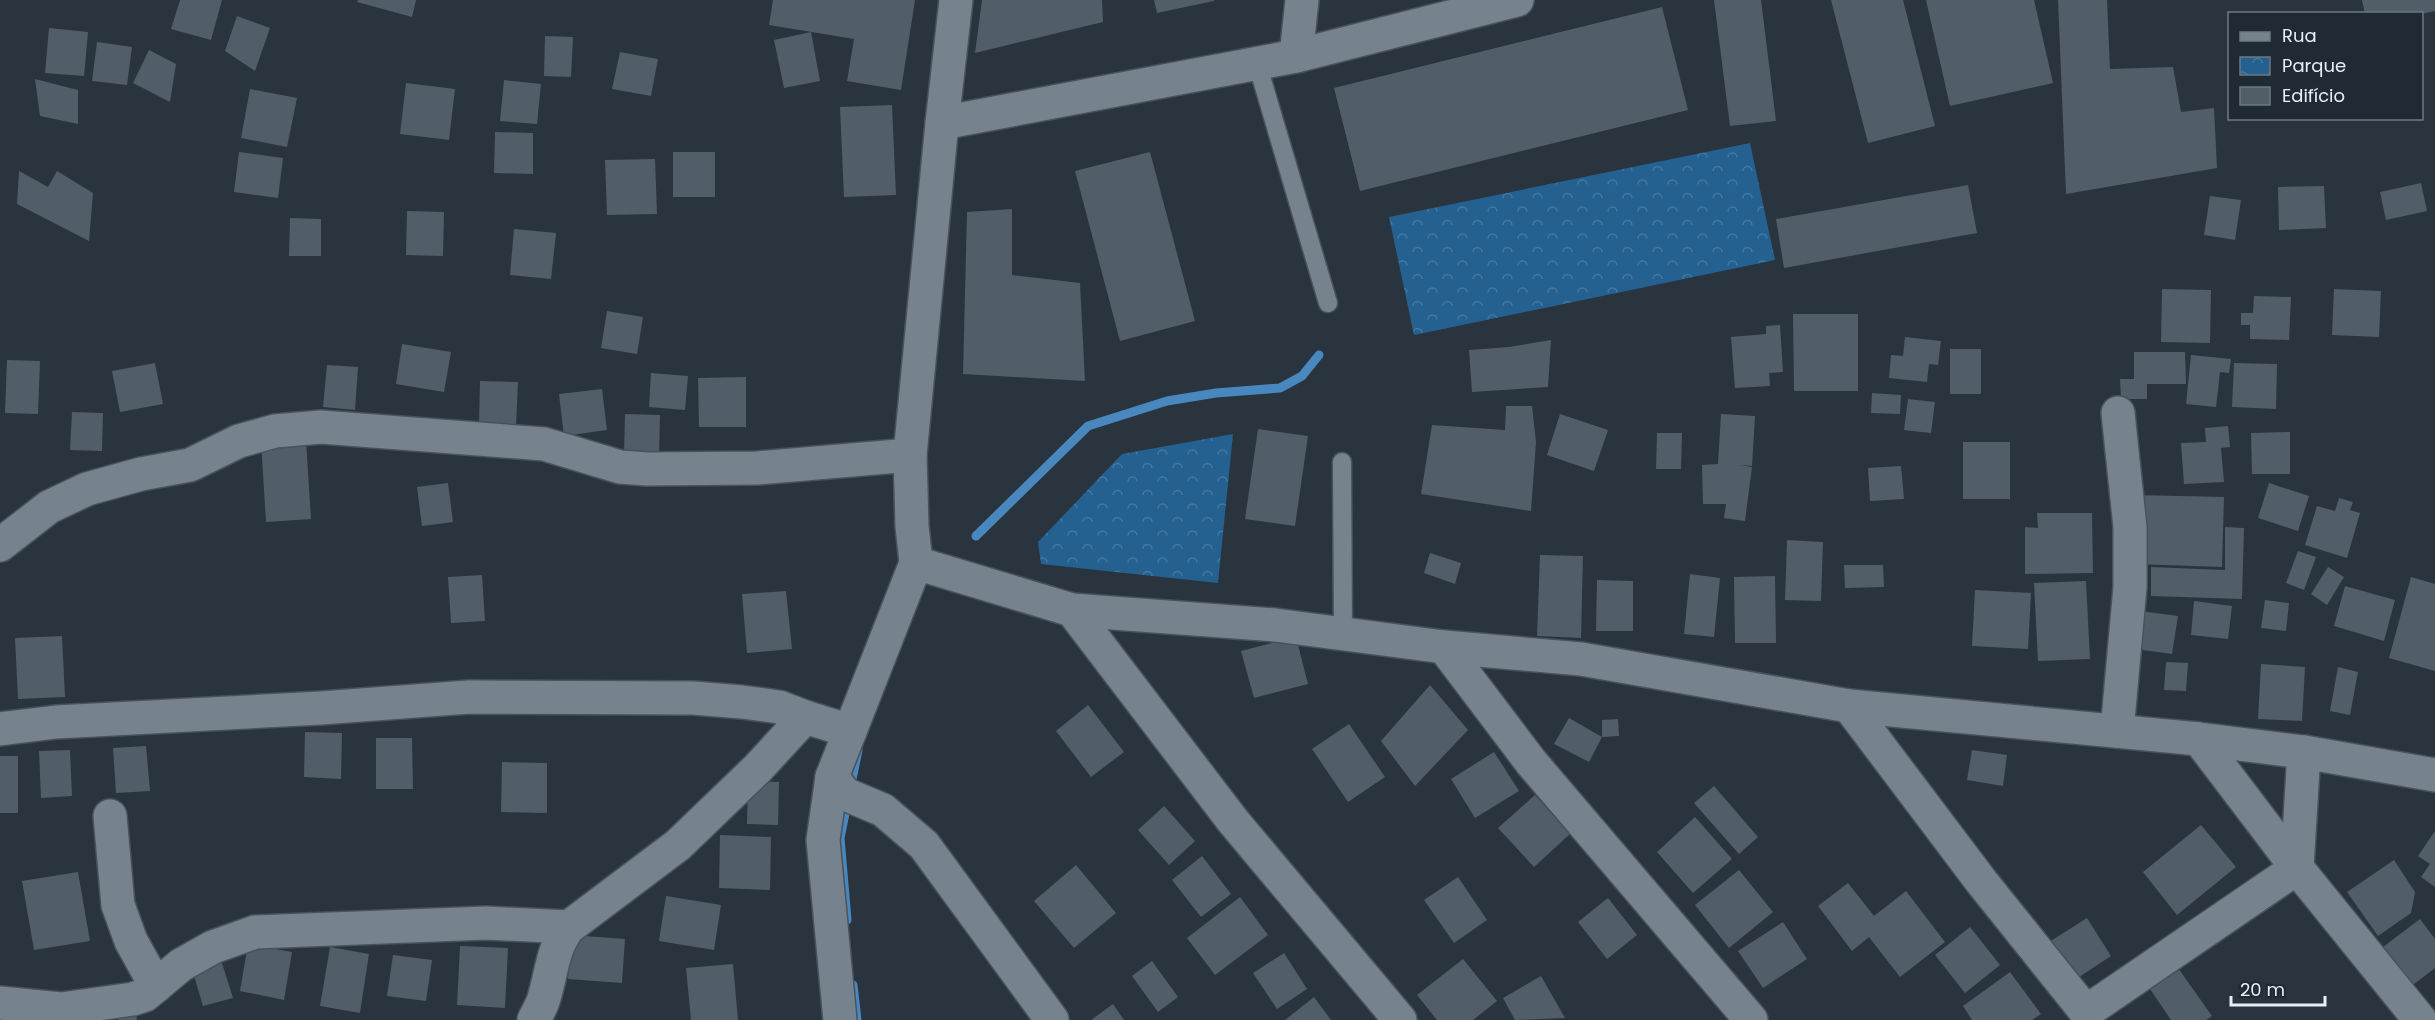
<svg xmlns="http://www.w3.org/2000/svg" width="2435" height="1020" font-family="Poppins,sans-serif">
  <defs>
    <pattern id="park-crowns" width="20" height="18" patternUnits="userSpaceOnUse" patternTransform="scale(1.5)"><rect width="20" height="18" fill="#246191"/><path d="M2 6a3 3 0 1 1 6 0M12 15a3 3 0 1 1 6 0" fill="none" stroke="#4478a1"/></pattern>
  </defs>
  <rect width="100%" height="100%" fill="#29343e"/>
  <g fill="url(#park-crowns)">
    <polygon points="1750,143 1775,260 1414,335 1389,217"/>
    <polygon points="1233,434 1218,583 1041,564 1038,542 1122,454"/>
  </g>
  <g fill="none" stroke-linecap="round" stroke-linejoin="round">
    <g stroke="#4888be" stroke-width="9">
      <polyline points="976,536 1088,426 1167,401 1216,393 1280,388 1302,376 1319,355"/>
      <polyline points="847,920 840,838 858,750"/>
      <polyline points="853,985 857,1020"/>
    </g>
  </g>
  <g fill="#515d68">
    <polygon points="180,0 222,0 211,40 171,29"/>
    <polygon points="358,0 416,0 412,17 357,2"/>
    <polygon points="773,0 915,0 901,90 847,81 854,39 769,25"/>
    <polygon points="982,0 1102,0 1103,22 975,53"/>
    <polygon points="1154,0 1214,0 1214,1 1157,13"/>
    <polygon points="1714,0 1761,0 1776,121 1730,126"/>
    <polygon points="1831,0 1903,0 1935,126 1868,143"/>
    <polygon points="1926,0 2034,0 2053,83 1950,106"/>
    <polygon points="2058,0 2107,0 2110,69 2173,67 2181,112 2214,108 2217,168 2066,194"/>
    <polygon points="2362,0 2435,0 2435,11 2422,14 2365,14"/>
    <polygon points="1662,7 1688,110 1360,191 1334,88"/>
    <polygon points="237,16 270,28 255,71 225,51"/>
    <polygon points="49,28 88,32 84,76 45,73"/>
    <polygon points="811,32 820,81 784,88 774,40"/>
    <polygon points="545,36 573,37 571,77 544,76"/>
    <polygon points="97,42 132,47 127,85 92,81"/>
    <polygon points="149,50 176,64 170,102 133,83"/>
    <polygon points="620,52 658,59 651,96 612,89"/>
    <polygon points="35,79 78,90 78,124 40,116"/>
    <polygon points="504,80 541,84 537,124 500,121"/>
    <polygon points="406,83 455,89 449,140 400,134"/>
    <polygon points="250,89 297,98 287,147 241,138"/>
    <polygon points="892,105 896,195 844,197 840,107"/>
    <polygon points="495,132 533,133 533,174 494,173"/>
    <polygon points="239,152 283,158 278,198 234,192"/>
    <rect x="673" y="152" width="42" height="45"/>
    <polygon points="1150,152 1195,321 1120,341 1075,171"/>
    <polygon points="655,159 657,214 607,215 605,160"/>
    <polygon points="19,171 48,187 57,171 93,193 89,241 17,204"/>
    <polygon points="2421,183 2427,211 2386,220 2380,192"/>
    <polygon points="1968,185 1977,233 1784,268 1776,219"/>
    <polygon points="2324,186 2326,228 2279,230 2278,187"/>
    <polygon points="2210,196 2241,200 2235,240 2204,235"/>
    <polygon points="1012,209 1012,275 1080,283 1085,381 963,374 967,212"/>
    <polygon points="407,211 444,212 443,256 406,255"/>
    <polygon points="290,218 321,219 321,256 289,256"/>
    <polygon points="514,229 556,233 551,279 510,275"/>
    <polygon points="2162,289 2211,290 2210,343 2161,342"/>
    <polygon points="2334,289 2381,291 2379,337 2332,335"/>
    <polygon points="2254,296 2291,297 2289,340 2250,339 2250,325 2241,325 2241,313 2253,313"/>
    <polygon points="607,311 643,317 637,354 601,348"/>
    <polygon points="1793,314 1858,314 1858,391 1794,391"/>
    <polygon points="1780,325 1783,372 1769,373 1770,386 1735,388 1731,337 1766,334 1766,326"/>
    <polygon points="1905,337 1941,341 1938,365 1929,364 1927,382 1889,378 1891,355 1903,356"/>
    <polygon points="1551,340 1548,387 1472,392 1469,350 1509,347"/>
    <polygon points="402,344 451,352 444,392 396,384"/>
    <rect x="1950" y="349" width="31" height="45"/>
    <polygon points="2134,352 2185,352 2186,384 2147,384 2147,399 2121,399 2120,379 2134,379"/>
    <polygon points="2191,355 2231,359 2229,373 2220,372 2216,407 2186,404"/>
    <polygon points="7,360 40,361 38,414 5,413"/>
    <polygon points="155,363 163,404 120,412 112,371"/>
    <polygon points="2234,363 2277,364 2276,409 2232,407"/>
    <polygon points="327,365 358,367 355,410 323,407"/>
    <polygon points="651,373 688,376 685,410 649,407"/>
    <polygon points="746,377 746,427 699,427 698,378"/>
    <polygon points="480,381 518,382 516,426 479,425"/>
    <polygon points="602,389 607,430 564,436 559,394"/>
    <polygon points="1872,393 1901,395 1900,414 1871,413"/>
    <polygon points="1908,399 1935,402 1931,433 1904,430"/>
    <polygon points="1506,406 1532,406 1536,442 1531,511 1421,494 1432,425 1505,430"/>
    <polygon points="72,412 103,413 102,451 70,450"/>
    <polygon points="625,414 660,415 659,456 624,455"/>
    <polygon points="1560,414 1608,430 1594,471 1547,455"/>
    <polygon points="1721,414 1755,416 1752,466 1740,465 1752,467 1745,521 1724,518 1726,504 1703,504 1702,465 1718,464"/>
    <polygon points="2228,426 2230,447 2221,448 2224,482 2184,484 2181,443 2206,442 2205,428"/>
    <polygon points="1258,429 1308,436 1295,526 1245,519"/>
    <polygon points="2290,432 2290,474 2252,474 2251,433"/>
    <polygon points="1657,433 1682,433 1681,469 1656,469"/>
    <polygon points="306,440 311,519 266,522 261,442"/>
    <rect x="1963" y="442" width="47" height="57"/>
    <polygon points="1901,466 1904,499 1870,501 1868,468"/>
    <polygon points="448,483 453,522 422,526 417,487"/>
    <polygon points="2269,483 2309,496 2298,531 2258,518"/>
    <polygon points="2134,495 2224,497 2222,567 2133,564"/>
    <polygon points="2339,498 2353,502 2350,510 2360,513 2347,558 2305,545 2317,506 2335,511"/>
    <polygon points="2037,513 2092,513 2093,573 2025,574 2025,527 2038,528"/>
    <polygon points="2225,527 2244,528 2242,599 2151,596 2151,567 2225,570"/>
    <polygon points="1787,540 1823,542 1821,601 1785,600"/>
    <polygon points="2298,551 2316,557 2304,590 2286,583"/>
    <polygon points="1430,553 1461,563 1455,584 1424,573"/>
    <polygon points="1540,555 1583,556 1581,638 1537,636"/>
    <polygon points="1844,565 1883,565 1884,587 1845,588"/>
    <polygon points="2328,567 2344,577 2327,605 2311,594"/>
    <polygon points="1690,574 1720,578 1714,637 1684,634"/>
    <polygon points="482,575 485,621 451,623 448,577"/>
    <polygon points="1775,576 1776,643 1735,643 1734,577"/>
    <polygon points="2411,577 2435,584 2435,671 2389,658"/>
    <polygon points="1597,580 1633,581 1633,631 1596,631"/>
    <polygon points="2086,581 2090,659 2038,661 2034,583"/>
    <polygon points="2345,586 2395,600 2384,641 2334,626"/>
    <polygon points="1975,590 2031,593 2028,649 1972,646"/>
    <polygon points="786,591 792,649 747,653 742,594"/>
    <polygon points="2265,600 2289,603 2286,631 2261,628"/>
    <polygon points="2194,601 2232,606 2228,639 2191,635"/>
    <polygon points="2140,611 2178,616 2172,654 2135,649"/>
    <polygon points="62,636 65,697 18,699 15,638"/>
    <polygon points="1296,637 1308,684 1254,698 1241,651"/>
    <polygon points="2166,662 2188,663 2186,691 2164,690"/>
    <polygon points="2261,664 2305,667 2302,721 2258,719"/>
    <polygon points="2338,667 2358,672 2350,715 2330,711"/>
    <polygon points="1430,685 1468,730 1415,786 1381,741"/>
    <polygon points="1088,705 1124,752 1091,777 1056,731"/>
    <polygon points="1569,718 1602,737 1602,720 1618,719 1619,736 1602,737 1589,762 1554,744"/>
    <polygon points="1349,724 1385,777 1348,802 1312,749"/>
    <polygon points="305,732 342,733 341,779 304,777"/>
    <polygon points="376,738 412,738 413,789 376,789"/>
    <polygon points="146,746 150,791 116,793 113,748"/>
    <polygon points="70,750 72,796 41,798 39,751"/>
    <polygon points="1972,750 2007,755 2003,786 1967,780"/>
    <polygon points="1494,752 1519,791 1475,818 1451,779"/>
    <rect x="0" y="756" width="18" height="57"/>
    <polygon points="502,762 547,763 547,813 501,812"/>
    <polygon points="748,781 779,782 778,825 747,824"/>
    <polygon points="1714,786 1758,837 1739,854 1694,803"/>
    <polygon points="1535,795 1570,834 1534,867 1498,828"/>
    <polygon points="1164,806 1195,841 1169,865 1138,830"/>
    <polygon points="1695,817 1732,859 1693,893 1657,852"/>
    <polygon points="2201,825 2236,867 2177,915 2143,872"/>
    <polygon points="2435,831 2435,887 2421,877 2430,864 2418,856"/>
    <polygon points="720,835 771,837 770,890 719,888"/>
    <polygon points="1202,856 1231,894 1201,917 1172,880"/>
    <polygon points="2394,860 2415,892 2411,913 2378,936 2347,892"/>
    <polygon points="1076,865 1116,913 1074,948 1034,901"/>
    <polygon points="1739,870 1773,912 1729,948 1695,905"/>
    <polygon points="78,872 90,941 34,950 22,881"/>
    <polygon points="1458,877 1487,920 1454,943 1424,900"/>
    <polygon points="1848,883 1874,916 1906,891 1945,942 1900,977 1869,937 1852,951 1818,906"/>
    <polygon points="666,896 721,905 714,950 659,941"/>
    <polygon points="1240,897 1268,935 1215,975 1187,938"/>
    <polygon points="1608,898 1637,935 1607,959 1578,922"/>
    <polygon points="2087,918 2111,956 2070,983 2046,944"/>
    <polygon points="2420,919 2435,939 2435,968 2409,988 2379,950"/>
    <polygon points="1783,922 1807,959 1763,988 1738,951"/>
    <polygon points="1970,927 2000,965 1965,993 1935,955"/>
    <polygon points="571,935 625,939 622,983 568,979"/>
    <polygon points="248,944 292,952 284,1000 240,991"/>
    <polygon points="460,946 508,948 505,1008 457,1005"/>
    <polygon points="330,947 369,954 360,1013 320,1006"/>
    <polygon points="1284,953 1307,989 1277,1009 1253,973"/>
    <polygon points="393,955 432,960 426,1001 387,996"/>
    <polygon points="1463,959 1497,1001 1473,1020 1437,1020 1417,995"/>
    <polygon points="221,960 233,998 203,1006 192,969"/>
    <polygon points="1152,961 1178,997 1158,1012 1132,976"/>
    <polygon points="733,964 738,1020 691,1020 686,968"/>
    <polygon points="2178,968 2212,1016 2206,1020 2171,1020 2150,989"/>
    <polygon points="2010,972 2041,1014 2032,1020 1972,1020 1963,1006"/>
    <polygon points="1541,976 1565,1018 1515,1020 1503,998"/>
    <polygon points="1314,997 1331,1020 1285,1020"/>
    <polygon points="135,1004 137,1020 118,1020 117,1005"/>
    <polygon points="1113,1004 1124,1020 1091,1020"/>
  </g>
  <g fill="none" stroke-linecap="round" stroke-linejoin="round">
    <g stroke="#49525b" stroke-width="21">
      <g id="lane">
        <polyline points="1257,63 1328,303"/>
        <polyline points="1342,462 1343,634"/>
      </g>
    </g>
    <g stroke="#49525b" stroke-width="36">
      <g id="street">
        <polyline points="1296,56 1302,0"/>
        <polyline points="0,545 49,507 87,489 141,474 190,465 239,441 275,431 321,427 544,444 620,467 647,469 757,468 910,455"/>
        <polyline points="1072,610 1233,821 1400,1020"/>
        <polyline points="1444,647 1531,762 1751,1020"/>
        <polyline points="1849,706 1981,881 2086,1012 2297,868 2304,752"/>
        <polyline points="0,729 56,722 321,708 469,697 693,698 742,702 779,707 805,717 850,731"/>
        <polyline points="2117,731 2130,587 2130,527 2118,413"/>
        <polyline points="2199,739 2297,868 2420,1020"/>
        <polyline points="832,777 845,794 883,810 924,845 1052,1020"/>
        <polyline points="110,816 118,905 131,941 156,986"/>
        <polyline points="0,1003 61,1009 133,999 145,995 181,965 213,947 255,932 486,923 569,927"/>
        <path d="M534 1020C537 1013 542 1006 544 998 552 972 552 949 569 927L678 845 758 768 805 717"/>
        <polyline points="840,1020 823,840 832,777 916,563"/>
      </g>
    </g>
    <g stroke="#49525b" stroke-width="36">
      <g id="secondary">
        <polyline points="956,0 942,123 910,455 912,526 916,563 1072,610 1275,625 1444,647 1581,659 1849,706 2199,739 2304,752 2435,775"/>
        <polyline points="942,123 1296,56 1517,0"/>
      </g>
    </g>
    <use href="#lane" stroke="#76838f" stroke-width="18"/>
    <use href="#street" stroke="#76838f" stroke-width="33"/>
    <use href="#secondary" stroke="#76838f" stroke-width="33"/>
  </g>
  <rect x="2228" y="12" width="195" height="108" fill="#1f2a34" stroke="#6f7881" stroke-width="1.5"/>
  <rect x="2240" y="32" width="30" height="9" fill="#76838f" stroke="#6f7881" stroke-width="1.5"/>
  <text x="2282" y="42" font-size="18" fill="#e7eef4">Rua</text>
  <rect x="2240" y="57" width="30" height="18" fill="url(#park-crowns)" stroke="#6f7881" stroke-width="1.5"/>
  <text x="2282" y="72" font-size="18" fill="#e7eef4">Parque</text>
  <rect x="2240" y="87" width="30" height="18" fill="#515d68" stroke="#6f7881" stroke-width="1.5"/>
  <text x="2282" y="102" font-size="18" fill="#e7eef4">Edifício</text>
  <path d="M2231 996v9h94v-9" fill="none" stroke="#e7eef4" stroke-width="3"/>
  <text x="2240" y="996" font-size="18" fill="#e7eef4" stroke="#1f2a34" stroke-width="4.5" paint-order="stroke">20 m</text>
</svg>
